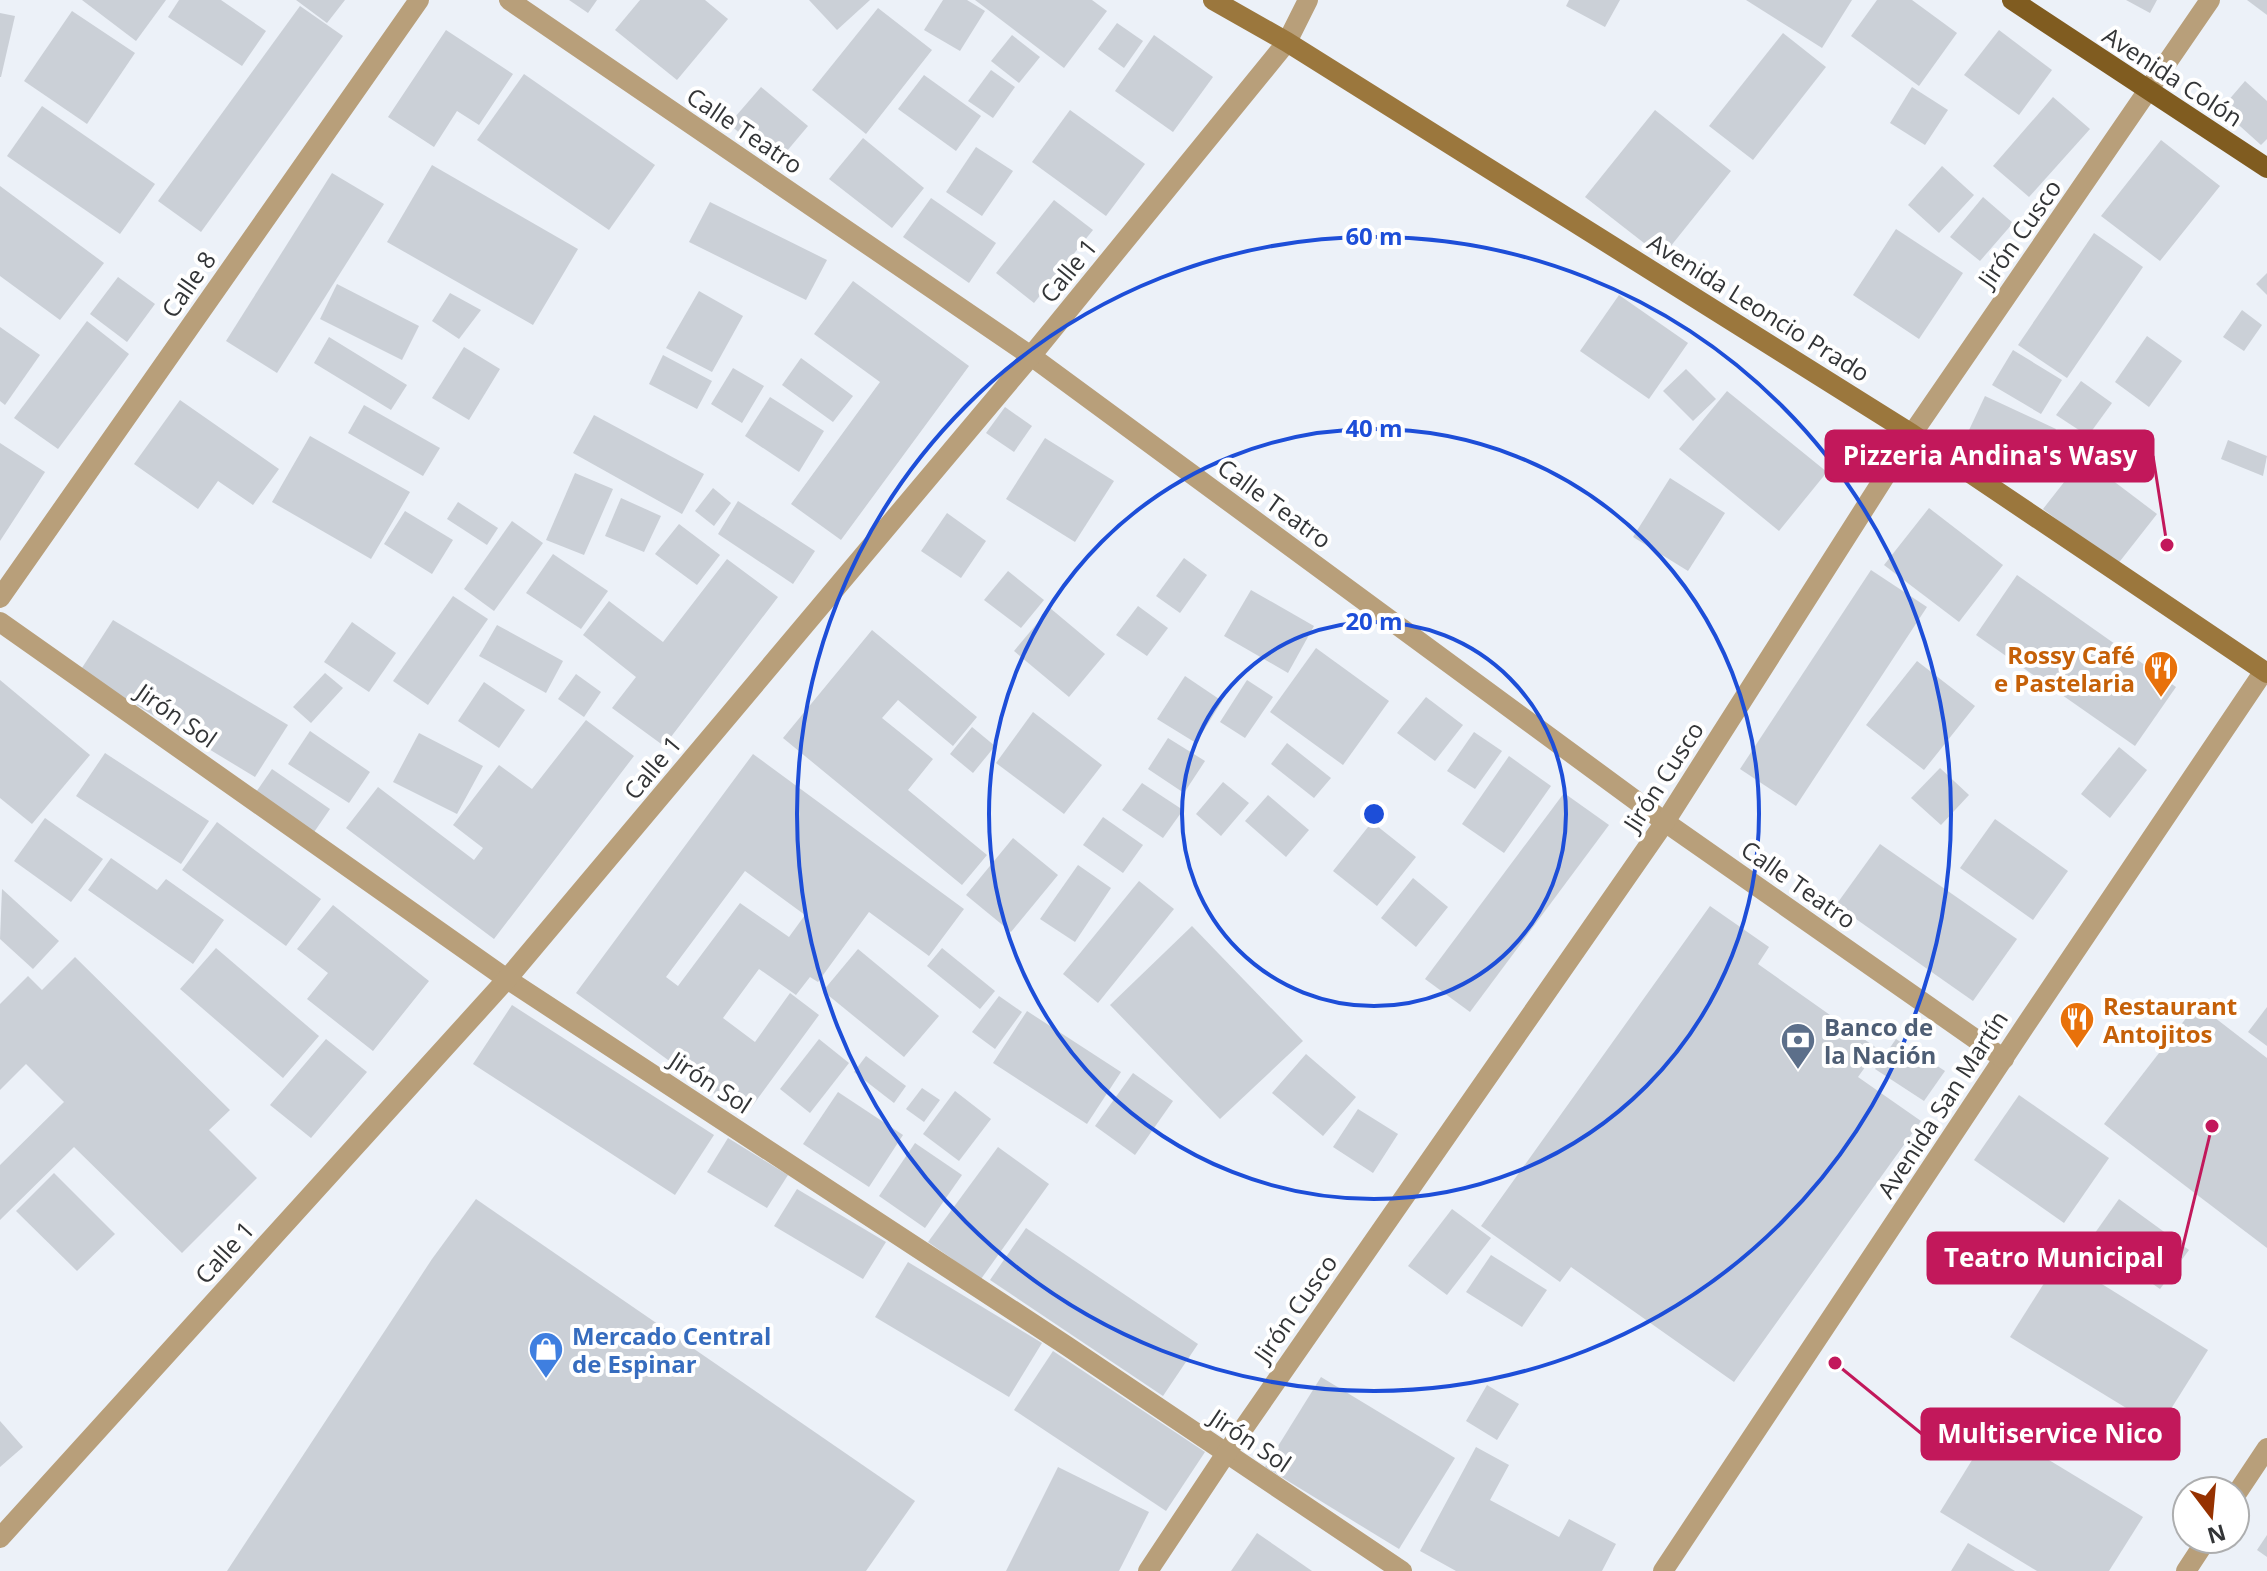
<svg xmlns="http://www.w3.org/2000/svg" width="2267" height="1571" font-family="'Open Sans',sans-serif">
  <rect width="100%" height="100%" fill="#ecf1f8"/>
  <g fill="#cbd0d7" fill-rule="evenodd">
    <polygon points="82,0 166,0 136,41"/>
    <polygon points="179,0 221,0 266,31 242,66 168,17"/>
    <polygon points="296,0 345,0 327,23"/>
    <polygon points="569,0 597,0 588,13"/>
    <polygon points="640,0 705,0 728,19 677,80 615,30"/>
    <polygon points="809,0 870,0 837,30"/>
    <polygon points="943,0 967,0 985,11 960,51 924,30"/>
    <polygon points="975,0 1092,0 1107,11 1064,68"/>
    <polygon points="1569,0 1620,0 1605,27 1566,6"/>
    <polygon points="1746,0 1852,0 1822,48"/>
    <polygon points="1877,0 1912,0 1957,33 1919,86 1851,36"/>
    <polygon points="2126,0 2157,0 2150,13"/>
    <polygon points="2247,0 2267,0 2267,15"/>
    <polygon points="300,6 343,36 201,232 158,201"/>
    <polygon points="878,8 932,50 866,134 812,90"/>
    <polygon points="72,11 135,53 87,124 24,81"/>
    <polygon points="0,13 15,16 1,77 0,77"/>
    <polygon points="1117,23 1143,41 1124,68 1098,49"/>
    <polygon points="446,30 513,74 479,125 457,111 434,147 388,117"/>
    <polygon points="1999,30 2052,70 2019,115 1964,75"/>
    <polygon points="1783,33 1826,67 1753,160 1709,126"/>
    <polygon points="1012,35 1040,57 1019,83 991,61"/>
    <polygon points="1154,35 1213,77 1173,132 1115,91"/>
    <polygon points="991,70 1015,87 993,118 968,101"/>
    <polygon points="524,74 655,165 609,230 477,140"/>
    <polygon points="924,75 981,116 956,151 898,109"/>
    <polygon points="2245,81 2267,101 2267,139 2261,145 2221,109"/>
    <polygon points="761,87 808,126 776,164 729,124"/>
    <polygon points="1912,87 1948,110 1925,145 1890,123"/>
    <polygon points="2053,97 2090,129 2029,197 1993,166"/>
    <polygon points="42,106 155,184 120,234 7,156"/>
    <polygon points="1070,110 1145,164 1106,216 1032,162"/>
    <polygon points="1655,110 1731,171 1662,257 1585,197"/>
    <polygon points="863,138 924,188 892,228 829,179"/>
    <polygon points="2161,140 2220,186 2160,261 2101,216"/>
    <polygon points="976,147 1013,171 982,216 946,192"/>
    <polygon points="432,165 578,249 533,325 387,242"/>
    <polygon points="1942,166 1974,195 1939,233 1908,205"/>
    <polygon points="332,173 384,204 277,373 226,341"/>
    <polygon points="0,186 104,263 60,320 0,276"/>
    <polygon points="1983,197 2013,223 1980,261 1950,237"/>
    <polygon points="931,198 996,243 969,283 903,237"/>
    <polygon points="1054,200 1093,230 1034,303 996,273"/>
    <polygon points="710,202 827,260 806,300 689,242"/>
    <polygon points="1896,229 1963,273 1919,339 1853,295"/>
    <polygon points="2094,233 2143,267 2067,378 2018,345"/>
    <polygon points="2267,273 2267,295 2256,284"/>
    <polygon points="118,277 155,304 127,342 90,314"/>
    <polygon points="853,281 969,366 841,540 791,504 880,382 814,334"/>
    <polygon points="337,284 419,326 402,360 320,319"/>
    <polygon points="699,291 743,316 712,372 666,348"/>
    <polygon points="450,293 481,310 459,339 432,321"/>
    <polygon points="1619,295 1688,343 1649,399 1580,351"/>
    <polygon points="2242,310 2262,325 2244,351 2223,337"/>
    <polygon points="87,321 129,354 58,449 14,418"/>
    <polygon points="0,327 40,355 5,405 0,401"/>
    <polygon points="2147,336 2182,361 2149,407 2115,382"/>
    <polygon points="329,337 407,385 391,410 314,363"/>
    <polygon points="464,347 500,369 469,420 432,398"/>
    <polygon points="2013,350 2062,380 2041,414 1992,385"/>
    <polygon points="663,355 712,381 697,409 649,384"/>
    <polygon points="801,358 853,396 833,422 782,385"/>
    <polygon points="733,368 764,386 742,423 711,404"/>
    <polygon points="1686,369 1716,399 1693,421 1663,391"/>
    <polygon points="2081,381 2112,403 2088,436 2056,415"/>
    <polygon points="1727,391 1827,472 1779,531 1679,449"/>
    <polygon points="1985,396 2056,429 2033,478 1962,445"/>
    <polygon points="770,397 824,431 799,472 745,436"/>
    <polygon points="180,400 279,469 253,505 218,481 198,509 134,464"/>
    <polygon points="364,405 440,448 423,476 348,433"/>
    <polygon points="1005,407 1032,426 1014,452 986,433"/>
    <polygon points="594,415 704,474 682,514 573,453"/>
    <polygon points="310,436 410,492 371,559 272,502"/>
    <polygon points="1045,438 1114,481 1075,542 1006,499"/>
    <polygon points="2228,440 2267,456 2263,476 2221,459"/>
    <polygon points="0,443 45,472 0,541"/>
    <polygon points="2083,458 2157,514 2117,565 2043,509"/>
    <polygon points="575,473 613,489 584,555 546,540"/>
    <polygon points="1670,478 1725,513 1688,571 1633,537"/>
    <polygon points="713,488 731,503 714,526 695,511"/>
    <polygon points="621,498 661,516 644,552 605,536"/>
    <polygon points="738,501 815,551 793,584 718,534"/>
    <polygon points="458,502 498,528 487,545 447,519"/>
    <polygon points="1929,508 2003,565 1959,622 1884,565"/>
    <polygon points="405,511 453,540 432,574 384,544"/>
    <polygon points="947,513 986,541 961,578 921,551"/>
    <polygon points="512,521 543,543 494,611 464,589"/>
    <polygon points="679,524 720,555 697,585 655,554"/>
    <polygon points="553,554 608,591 581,629 526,593"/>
    <polygon points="1184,558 1207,575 1180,613 1156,596"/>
    <polygon points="727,559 778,597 664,746 612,708 636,677 583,635 609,601 663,642"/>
    <polygon points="1871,570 1927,607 1796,806 1740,769"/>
    <polygon points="1008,571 1044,600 1021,628 984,600"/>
    <polygon points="2017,575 2176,687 2135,746 1976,635"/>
    <polygon points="1251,590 1314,626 1288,673 1224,636"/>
    <polygon points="453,596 488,619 428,705 393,681"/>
    <polygon points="1138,606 1168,628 1147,656 1116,635"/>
    <polygon points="1050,608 1105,654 1069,697 1014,651"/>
    <polygon points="113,620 288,725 255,777 80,671"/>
    <polygon points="352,622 396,653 369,692 324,662"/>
    <polygon points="497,625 563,661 546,693 479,656"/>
    <polygon points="872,630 977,717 953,746 898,700 882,718 933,759 908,790 987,855 962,885 783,738"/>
    <polygon points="1316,648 1389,701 1343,765 1270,712"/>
    <polygon points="1917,661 1975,706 1924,770 1866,725"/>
    <polygon points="325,673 343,688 311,723 293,707"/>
    <polygon points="576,674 601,692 584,717 558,699"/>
    <polygon points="1185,676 1222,701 1196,743 1157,719"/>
    <polygon points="0,680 90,755 32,824 0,798"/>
    <polygon points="1247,680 1273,697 1245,738 1220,722"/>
    <polygon points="484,682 525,710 499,748 458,721"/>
    <polygon points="1426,697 1463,725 1435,761 1397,733"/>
    <polygon points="1033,712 1102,765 1064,814 996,763"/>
    <polygon points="586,720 634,756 494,939 346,828 378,787 474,860 483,848 453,825 499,765 532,789"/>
    <polygon points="972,727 995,746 973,773 950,754"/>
    <polygon points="310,731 370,772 349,803 288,764"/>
    <polygon points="1474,732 1502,751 1475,789 1447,771"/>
    <polygon points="419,733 483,766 457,814 393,782"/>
    <polygon points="1168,738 1205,761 1184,793 1148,769"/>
    <polygon points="1287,743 1331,778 1314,798 1271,764"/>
    <polygon points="2119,747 2147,770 2110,818 2081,794"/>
    <polygon points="105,753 209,821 181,864 76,796"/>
    <path d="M753 754 964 909 929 956 869 912 818 982 810 977 796 995 759 969 723 1018 755 1042 790 993 819 1015 745 1116 576 993ZM745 871 805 915 789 937 740 903 678 986 666 977Z"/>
    <polygon points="1509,756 1551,786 1504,853 1462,824"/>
    <polygon points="1940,768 1969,795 1941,825 1911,798"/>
    <polygon points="272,769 330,809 310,838 252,798"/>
    <polygon points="1223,782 1249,803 1221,836 1196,814"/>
    <polygon points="1142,783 1183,810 1163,838 1122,810"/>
    <polygon points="1564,793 1609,825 1470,1012 1425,979"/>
    <polygon points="1268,795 1309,830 1286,857 1245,821"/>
    <polygon points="1103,817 1143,845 1123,873 1083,845"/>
    <polygon points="45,818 103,859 71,902 14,861"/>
    <polygon points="1995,819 2068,871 2033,920 1960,868"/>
    <polygon points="217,822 321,899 286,946 182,870"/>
    <polygon points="1372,822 1416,857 1377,906 1333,871"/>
    <polygon points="1013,838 1058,875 1011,932 966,895"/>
    <polygon points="1880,844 2017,939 1973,1001 1836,905"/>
    <polygon points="111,858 157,890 166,879 224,920 193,964 88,890"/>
    <polygon points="1078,865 1111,888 1075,942 1040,919"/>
    <polygon points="1413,878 1448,907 1416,947 1381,918"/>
    <polygon points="1139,881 1174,909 1098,1003 1063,974"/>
    <polygon points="2,889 59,941 33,969 0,939"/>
    <polygon points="333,905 429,981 373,1051 307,999 328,973 297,949"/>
    <polygon points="1710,906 1769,947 1758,964 1878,1049 1858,1077 1921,1121 1734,1382 1571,1267 1560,1282 1481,1226"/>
    <polygon points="1192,926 1303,1041 1220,1119 1110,1005"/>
    <polygon points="216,948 319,1036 283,1078 180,989"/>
    <polygon points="942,948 995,991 980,1009 927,966"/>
    <polygon points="858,949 939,1016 904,1057 823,991"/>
    <polygon points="75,957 230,1110 209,1130 257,1178 182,1253 74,1147 0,1220 0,1165 64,1102 26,1064 0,1090 0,1004 28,976 42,990"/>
    <polygon points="999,996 1022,1012 995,1049 972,1032"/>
    <polygon points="2197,1004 2267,1058 2267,1248 2104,1124"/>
    <polygon points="512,1005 714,1135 675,1195 473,1064"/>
    <polygon points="2267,1007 2267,1046 2248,1032"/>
    <polygon points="1027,1011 1121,1072 1087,1124 993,1063"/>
    <polygon points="326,1039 367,1072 311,1138 270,1105"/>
    <polygon points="819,1039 849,1063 810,1113 780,1089"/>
    <polygon points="1896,1039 1945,1071 1924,1101 1875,1069"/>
    <polygon points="1306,1054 1356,1097 1323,1136 1272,1093"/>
    <polygon points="866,1056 906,1086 894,1103 854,1072"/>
    <polygon points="1133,1073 1173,1101 1135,1155 1095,1126"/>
    <polygon points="922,1088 940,1100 924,1122 906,1109"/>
    <polygon points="955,1091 991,1119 959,1161 923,1134"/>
    <polygon points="838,1092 903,1135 869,1187 803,1144"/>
    <polygon points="2019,1095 2109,1158 2064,1223 1974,1160"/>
    <polygon points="1358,1109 1398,1134 1373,1173 1333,1147"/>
    <polygon points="728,1138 788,1175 767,1208 707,1172"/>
    <polygon points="915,1143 962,1175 925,1228 879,1196"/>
    <polygon points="998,1147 1049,1184 981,1279 928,1242"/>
    <polygon points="54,1173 115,1234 77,1271 16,1211"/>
    <polygon points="797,1189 886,1242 863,1279 774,1226"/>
    <polygon points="476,1199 915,1501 866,1571 227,1571 432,1259"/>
    <polygon points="2119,1199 2189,1250 2160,1289 2090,1240"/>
    <polygon points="1452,1209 1491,1238 1447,1295 1408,1266"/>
    <polygon points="1026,1228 1198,1344 1163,1396 990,1280"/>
    <polygon points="1491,1255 1547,1290 1522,1327 1466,1292"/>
    <polygon points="2060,1258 2208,1350 2159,1428 2010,1337"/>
    <polygon points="908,1262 1042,1343 1009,1397 875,1317"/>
    <polygon points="1053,1351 1205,1452 1166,1511 1014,1410"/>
    <polygon points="1321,1377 1455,1458 1399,1549 1265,1467"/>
    <polygon points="1487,1385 1519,1404 1497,1440 1466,1421"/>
    <polygon points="0,1421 23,1447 0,1467"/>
    <polygon points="1993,1426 2143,1517 2109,1571 2037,1571 1940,1512"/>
    <polygon points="1476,1447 1509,1465 1490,1500 1559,1537 1569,1519 1616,1544 1602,1571 1456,1571 1420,1551"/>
    <polygon points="1058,1467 1149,1512 1119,1571 1006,1571"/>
    <polygon points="1257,1533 1312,1571 1231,1571"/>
    <polygon points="2267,1535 2267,1557 2257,1550"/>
    <polygon points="1968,1543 2015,1571 1951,1571"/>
  </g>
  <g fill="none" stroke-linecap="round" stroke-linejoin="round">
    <polyline stroke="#b89f7a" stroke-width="20" points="1663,1571 2025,1026 2264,671"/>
    <g stroke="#b89f7a" stroke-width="20">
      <polyline points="509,0 1031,356 1665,822 2004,1059"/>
      <polyline points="0,598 419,0"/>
      <polyline points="0,622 507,979 1067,1346 1402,1571"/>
      <polyline points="2235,1496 2267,1448"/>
      <polyline points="0,1538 507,979 1031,356 1287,42 1308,0"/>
      <polyline points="2186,1571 2207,1539"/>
    </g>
    <polyline stroke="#b89f7a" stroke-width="20" points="1148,1571 1225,1455 1665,822 1912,434 2210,0"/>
    <polyline stroke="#9b773d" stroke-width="20" points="1213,0 1287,42 1912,434 2267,673"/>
    <polyline stroke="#805c20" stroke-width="20" points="2012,0 2267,168"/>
  </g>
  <g fill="none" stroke="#1d4ed8" stroke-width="4">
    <circle cx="1374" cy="814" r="192"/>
    <circle cx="1374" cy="814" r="385"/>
    <circle cx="1374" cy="814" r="577"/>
  </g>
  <defs>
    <g id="restaurant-pin" transform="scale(1.8)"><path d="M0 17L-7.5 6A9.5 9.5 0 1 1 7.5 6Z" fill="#e8710a" stroke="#fff"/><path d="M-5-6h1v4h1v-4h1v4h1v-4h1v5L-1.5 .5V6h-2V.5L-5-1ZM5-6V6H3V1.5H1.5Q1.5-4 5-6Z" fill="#fff"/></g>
    <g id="bank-pin" transform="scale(1.8)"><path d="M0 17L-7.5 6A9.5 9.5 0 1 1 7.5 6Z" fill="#5c6f8a" stroke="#fff"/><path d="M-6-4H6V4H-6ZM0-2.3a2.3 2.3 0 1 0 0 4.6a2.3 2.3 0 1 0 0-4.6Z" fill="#fff"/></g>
    <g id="shop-pin" transform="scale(1.8)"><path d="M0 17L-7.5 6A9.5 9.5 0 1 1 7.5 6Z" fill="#3f7fe0" stroke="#fff"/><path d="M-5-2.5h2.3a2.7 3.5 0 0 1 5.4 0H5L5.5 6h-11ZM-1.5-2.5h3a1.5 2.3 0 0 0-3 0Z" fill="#fff"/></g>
  </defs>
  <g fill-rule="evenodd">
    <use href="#restaurant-pin" x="2161" y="668"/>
    <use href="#restaurant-pin" x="2077" y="1019"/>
    <use href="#bank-pin" x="1798" y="1040"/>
    <use href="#shop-pin" x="546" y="1349"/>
  </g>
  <g text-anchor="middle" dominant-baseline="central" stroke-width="8" stroke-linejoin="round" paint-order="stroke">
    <g font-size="24" fill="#333537" stroke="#fff">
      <text transform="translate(2173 76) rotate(33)">Avenida Colón</text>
      <text transform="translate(745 130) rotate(34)">Calle Teatro</text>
      <text transform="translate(2019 233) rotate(-55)">Jirón Cusco</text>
      <text transform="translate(1068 270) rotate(-51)">Calle 1</text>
      <text transform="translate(188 284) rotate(-55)">Calle 8</text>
      <text transform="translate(1759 307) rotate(32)">Avenida Leoncio Prado</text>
      <text transform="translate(1275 503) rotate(36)">Calle Teatro</text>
      <text transform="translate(177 715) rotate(35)">Jirón Sol</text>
      <text transform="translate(652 767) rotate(-50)">Calle 1</text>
      <text transform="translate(1663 776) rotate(-57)">Jirón Cusco</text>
      <text transform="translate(1799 884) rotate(35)">Calle Teatro</text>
      <text transform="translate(711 1082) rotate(33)">Jirón Sol</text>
      <text transform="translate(1942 1104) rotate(-57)">Avenida San Martín</text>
      <text transform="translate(224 1252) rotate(-48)">Calle 1</text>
      <text transform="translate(1295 1308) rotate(-55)">Jirón Cusco</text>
      <text transform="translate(1251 1440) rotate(34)">Jirón Sol</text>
    </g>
    <g font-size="24" font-weight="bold" fill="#c56008" stroke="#fff" text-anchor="end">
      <text x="2135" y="654">Rossy Café<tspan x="2135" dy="28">e Pastelaria</tspan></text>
      <text x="2103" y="1005" text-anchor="start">Restaurant<tspan x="2103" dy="28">Antojitos</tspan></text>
    </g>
    <g font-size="24" font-weight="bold" fill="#4e5e75" stroke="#fff" text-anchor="start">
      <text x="1824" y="1026">Banco de<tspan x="1824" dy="28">la Nación</tspan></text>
    </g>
    <g font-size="24" font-weight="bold" fill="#366cbe" stroke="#fff" text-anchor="start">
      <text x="572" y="1335">Mercado Central<tspan x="572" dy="28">de Espinar</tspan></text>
    </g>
  </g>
  <circle cx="1374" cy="814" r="12" fill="#1d4ed8" stroke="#fff" stroke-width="4"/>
  <g font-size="24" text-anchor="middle" font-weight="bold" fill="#1d4ed8" stroke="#fff" stroke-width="8" stroke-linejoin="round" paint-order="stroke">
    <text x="1374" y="245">60 m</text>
    <text x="1374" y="437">40 m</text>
    <text x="1374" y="630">20 m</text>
  </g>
  <path fill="none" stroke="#c2185b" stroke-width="3" d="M2167 545L2153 456M2212 1126L2180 1258M1835 1363L1922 1434"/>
  <g fill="#c2185b" stroke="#fff" stroke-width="3">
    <circle cx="2167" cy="545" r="8"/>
    <circle cx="2212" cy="1126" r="8"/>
    <circle cx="1835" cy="1363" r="8"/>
  </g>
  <g fill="#c2185b" stroke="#c2185b" stroke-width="3">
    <rect x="1826" y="431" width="327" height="50" rx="8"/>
    <rect x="1928" y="1233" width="252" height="50" rx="8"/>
    <rect x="1922" y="1409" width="257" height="50" rx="8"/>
  </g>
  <g font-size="26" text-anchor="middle" font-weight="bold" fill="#fff">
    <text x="1990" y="465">Pizzeria Andina's Wasy</text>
    <text x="2054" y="1267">Teatro Municipal</text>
    <text x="2050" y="1443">Multiservice Nico</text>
  </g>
  <g transform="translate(2211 1515) rotate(164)"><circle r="38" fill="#ffffff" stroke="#adaeaf" stroke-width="2"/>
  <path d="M0-6L14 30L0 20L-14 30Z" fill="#963100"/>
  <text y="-12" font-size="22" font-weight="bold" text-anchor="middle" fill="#333537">N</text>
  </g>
</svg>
